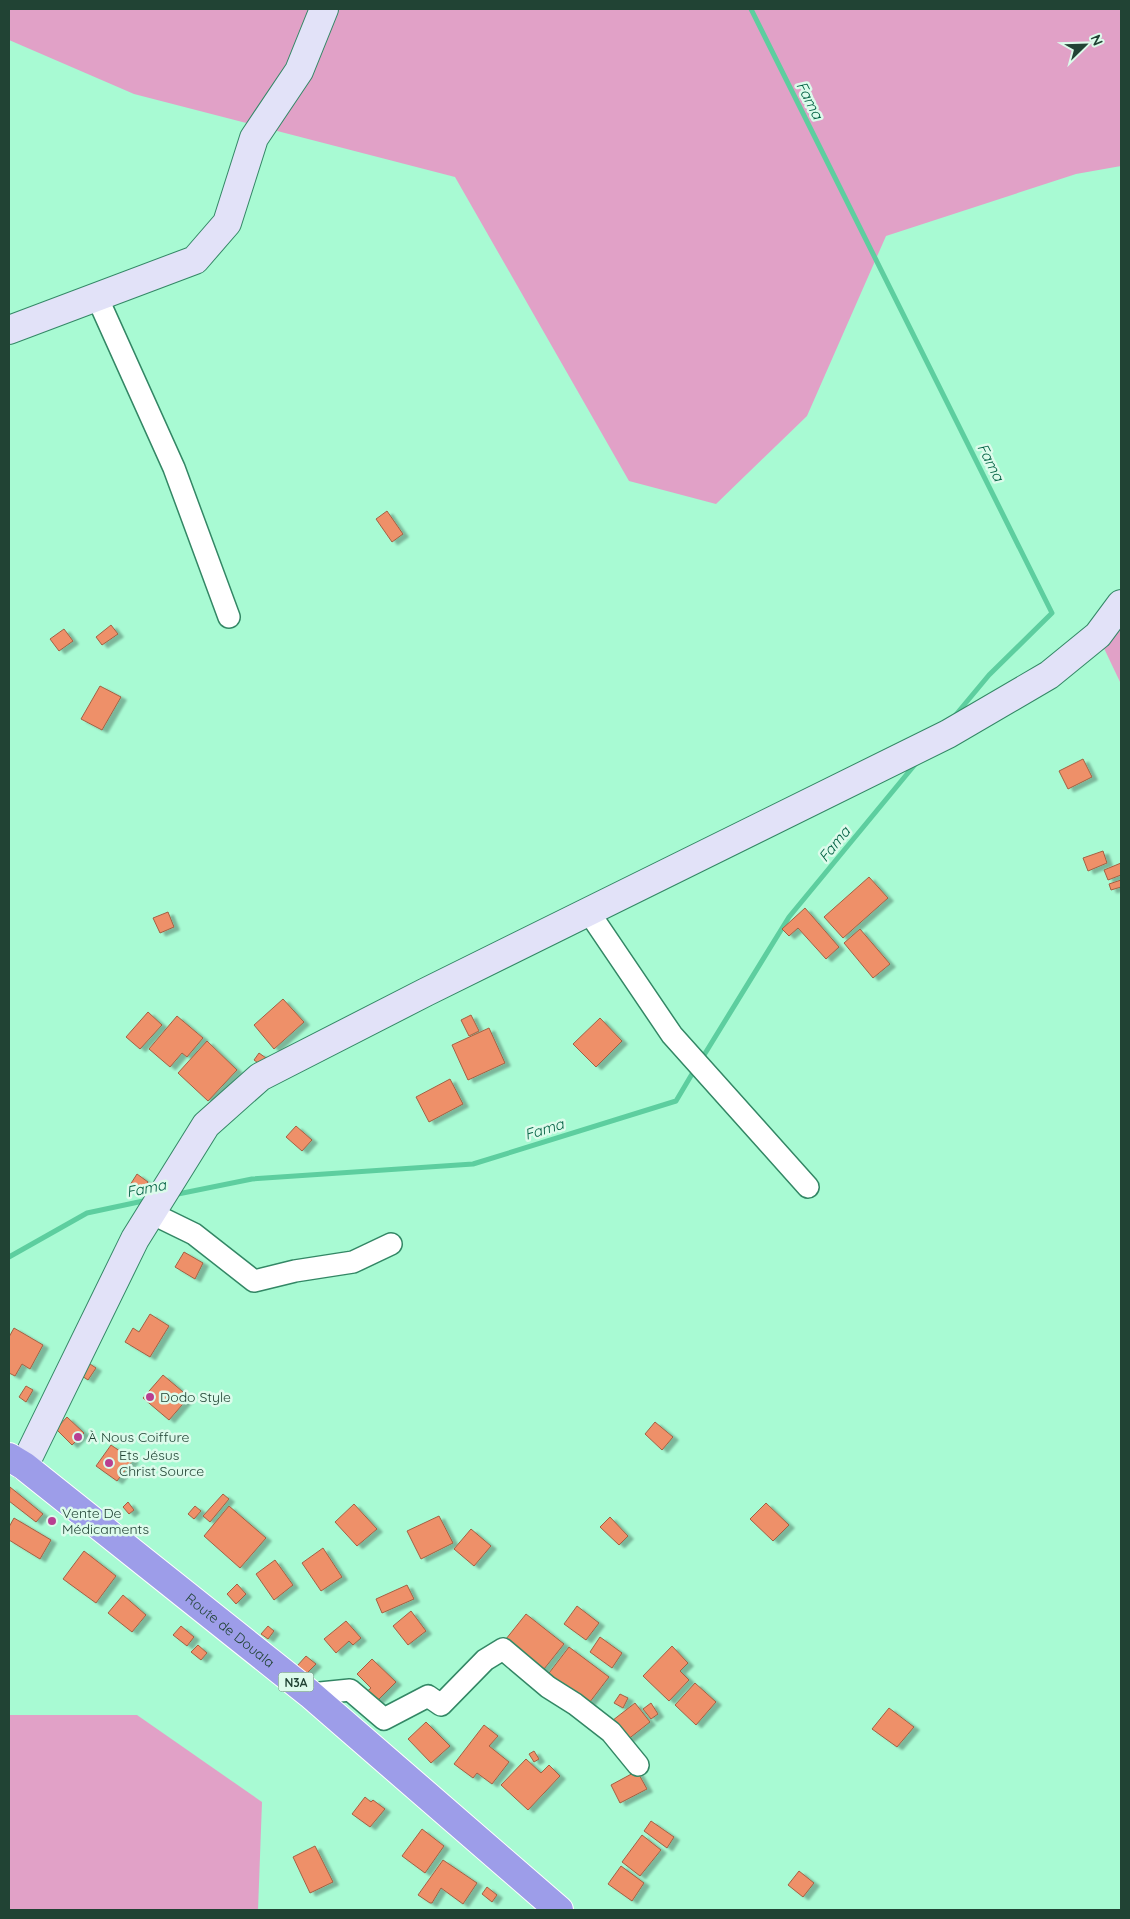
<svg xmlns="http://www.w3.org/2000/svg" width="1130" height="1919" font-family="Quicksand,sans-serif">
  <defs>
    <filter id="shadow"><feDropShadow dx="5.5" dy="3" stdDeviation="1" flood-color="#0004"/></filter>
  </defs>
  <rect width="100%" height="100%" fill="#a8fad3"/>
  <g fill="#e1a1c7">
    <polygon points="9,9 1121,9 1121,166 1076,174 886,236 807,416 716,504 629,481 455,177 134,94 9,40"/>
    <polygon points="1091,621 1121,621 1121,684"/>
    <polygon points="9,1715 137,1715 262,1802 258,1910 9,1910"/>
  </g>
  <g fill="none" stroke-linecap="round" stroke-linejoin="round">
    <g stroke="#5dce9f" stroke-width="5">
      <polyline points="751,9 1052,613 989,675 954,717"/>
      <polyline points="701,1060 789,917 917,762"/>
      <polyline points="173,1195 252,1179 473,1164 676,1101 695,1069"/>
      <polyline points="9,1257 87,1213 148,1200"/>
    </g>
  </g>
  <g fill="#ee9069" stroke="#a36043" filter="url(#shadow)">
    <polygon points="387,511 403,534 392,542 376,519"/>
    <polygon points="111,625 118,634 102,645 96,637"/>
    <polygon points="64,629 73,641 59,651 50,639"/>
    <polygon points="100,686 121,697 102,730 81,719"/>
    <polygon points="1083,759 1092,777 1068,789 1059,771"/>
    <polygon points="1103,851 1107,863 1088,871 1083,858"/>
    <polygon points="1121,863 1121,875 1108,880 1104,870"/>
    <polygon points="869,877 888,898 843,938 824,917"/>
    <polygon points="1121,880 1121,887 1111,890 1109,884"/>
    <polygon points="805,908 839,947 826,959 798,928 789,936 782,929"/>
    <polygon points="168,912 174,927 160,933 153,918"/>
    <polygon points="860,929 890,964 873,978 844,943"/>
    <polygon points="283,999 304,1022 274,1049 254,1025"/>
    <polygon points="148,1012 162,1025 140,1049 126,1037"/>
    <polygon points="471,1015 479,1031 469,1036 461,1020"/>
    <polygon points="177,1016 203,1038 187,1057 182,1053 170,1067 149,1049"/>
    <polygon points="600,1018 622,1041 596,1067 573,1044"/>
    <polygon points="489,1028 505,1063 468,1080 452,1045"/>
    <polygon points="207,1041 237,1070 208,1101 178,1073"/>
    <polygon points="259,1053 273,1063 268,1070 254,1060"/>
    <polygon points="450,1079 463,1104 429,1122 416,1097"/>
    <polygon points="296,1126 312,1140 302,1151 286,1137"/>
    <polygon points="137,1174 148,1182 141,1192 130,1185"/>
    <polygon points="184,1252 203,1263 195,1279 175,1267"/>
    <polygon points="150,1314 169,1326 150,1357 125,1342 133,1328 139,1332"/>
    <polygon points="14,1328 43,1345 30,1369 22,1364 15,1376 9,1373 9,1337"/>
    <polygon points="87,1362 96,1368 88,1380 79,1374"/>
    <polygon points="163,1375 189,1397 169,1420 143,1398"/>
    <polygon points="26,1386 33,1390 26,1402 19,1397"/>
    <polygon points="67,1417 84,1433 72,1445 56,1429"/>
    <polygon points="655,1422 673,1437 662,1450 645,1434"/>
    <polygon points="111,1445 133,1460 117,1481 96,1466"/>
    <polygon points="10,1487 43,1514 36,1522 9,1501"/>
    <polygon points="223,1494 229,1499 210,1522 203,1516"/>
    <polygon points="128,1502 134,1510 129,1514 123,1507"/>
    <polygon points="766,1503 789,1525 773,1541 750,1519"/>
    <polygon points="354,1504 377,1529 357,1546 335,1522"/>
    <polygon points="195,1506 201,1511 194,1519 188,1514"/>
    <polygon points="229,1506 266,1538 240,1568 204,1536"/>
    <polygon points="439,1516 453,1543 421,1559 407,1531"/>
    <polygon points="610,1517 628,1536 619,1545 600,1527"/>
    <polygon points="14,1518 51,1540 40,1559 9,1540 9,1527"/>
    <polygon points="471,1529 491,1546 474,1566 454,1549"/>
    <polygon points="323,1548 342,1577 321,1591 302,1563"/>
    <polygon points="84,1551 116,1576 96,1603 63,1579"/>
    <polygon points="275,1560 293,1585 274,1600 256,1574"/>
    <polygon points="237,1584 246,1594 236,1604 227,1594"/>
    <polygon points="407,1585 414,1599 382,1613 376,1599"/>
    <polygon points="123,1595 146,1615 132,1632 108,1613"/>
    <polygon points="577,1606 599,1623 586,1640 564,1624"/>
    <polygon points="411,1611 426,1631 408,1645 393,1626"/>
    <polygon points="526,1614 564,1644 540,1674 502,1644"/>
    <polygon points="346,1621 361,1638 353,1645 349,1641 336,1653 324,1639"/>
    <polygon points="181,1626 194,1637 187,1646 173,1635"/>
    <polygon points="268,1626 274,1631 268,1639 261,1634"/>
    <polygon points="600,1637 622,1653 612,1668 590,1652"/>
    <polygon points="198,1645 207,1653 201,1660 191,1652"/>
    <polygon points="672,1646 688,1663 680,1671 689,1680 669,1701 643,1676"/>
    <polygon points="569,1647 609,1677 586,1707 546,1677"/>
    <polygon points="306,1656 316,1664 306,1674 297,1666"/>
    <polygon points="372,1659 396,1682 374,1704 364,1694 371,1688 357,1674"/>
    <polygon points="695,1683 716,1702 696,1725 675,1705"/>
    <polygon points="620,1694 628,1698 623,1708 614,1703"/>
    <polygon points="635,1703 650,1722 622,1744 608,1724"/>
    <polygon points="651,1703 658,1714 651,1719 643,1709"/>
    <polygon points="889,1708 914,1727 897,1747 872,1729"/>
    <polygon points="426,1722 450,1746 431,1763 408,1739"/>
    <polygon points="484,1725 498,1736 489,1746 509,1762 492,1784 477,1773 473,1778 454,1764"/>
    <polygon points="534,1751 539,1759 534,1762 529,1754"/>
    <polygon points="526,1759 541,1773 549,1765 560,1776 528,1810 501,1785"/>
    <polygon points="637,1771 647,1789 620,1803 611,1785"/>
    <polygon points="365,1797 371,1802 373,1800 385,1809 370,1827 352,1814"/>
    <polygon points="651,1821 674,1837 667,1848 644,1831"/>
    <polygon points="422,1829 444,1846 425,1873 402,1856"/>
    <polygon points="642,1835 661,1850 640,1876 622,1862"/>
    <polygon points="315,1846 333,1882 310,1893 293,1857"/>
    <polygon points="443,1860 477,1883 463,1904 441,1888 432,1903 430,1903 418,1895"/>
    <polygon points="621,1866 644,1883 632,1901 608,1884"/>
    <polygon points="799,1871 814,1883 803,1897 788,1885"/>
    <polygon points="487,1887 497,1895 492,1902 482,1894"/>
  </g>
  <g fill="none" stroke-linecap="round" stroke-linejoin="round">
    <g stroke="#338765" stroke-width="24">
      <g id="street">
        <polyline points="97,297 174,468 229,617"/>
        <polyline points="588,911 672,1035 808,1187"/>
        <polyline points="151,1213 194,1234 254,1281 295,1271 353,1262 391,1244"/>
        <polyline points="310,1694 350,1690 384,1719 428,1696 441,1705 485,1660 503,1649 548,1687 575,1704 611,1732 638,1765"/>
      </g>
    </g>
    <g stroke="#338765" stroke-width="30">
      <g id="secondary">
        <polyline points="9,330 195,260 227,223 254,138 299,71 324,9"/>
        <polyline points="24,1466 135,1239 206,1125 260,1077 426,992 948,734 1049,675 1098,635 1121,604"/>
      </g>
    </g>
    <g stroke="#fff" stroke-width="30">
      <g id="highway">
        <path id="s1" d="M9 1457 24 1466 310 1694 559 1910"/>
      </g>
    </g>
    <use href="#street" stroke="#fff" stroke-width="21"/>
    <use href="#secondary" stroke="#e2e2f8" stroke-width="28"/>
    <use href="#highway" stroke="#9d9de9" stroke-width="28"/>
  </g>
  <g fill="#b93f91" stroke="#dcfbeb" stroke-width="2">
    <circle cx="150" cy="1397" r="5"/>
    <circle cx="78" cy="1437" r="5"/>
    <circle cx="109" cy="1463" r="5"/>
    <circle cx="52" cy="1521" r="5"/>
  </g>
  <g text-anchor="middle" dominant-baseline="central" stroke-width="5" stroke-linejoin="round" paint-order="stroke">
    <rect fill="#dcfbeb" stroke="#597a6b" stroke-width="1" x="278.5" y="1672.5" width="35" height="19" rx="4"/>
    <g font-size="12" font-weight="bold" fill="#214334">
      <text x="296" y="1682">N3A</text>
    </g>
    <g font-size="14" fill="#214334" stroke="#dcfbeb" text-anchor="start">
      <text x="160" y="1397">Dodo Style</text>
      <text x="88" y="1437">À Nous Coiffure</text>
      <text x="119" y="1455">Ets Jésus<tspan x="119" dy="16">Christ Source</tspan></text>
      <text x="62" y="1513">Vente De<tspan x="62" dy="16">Médicaments</tspan></text>
    </g>
    <g font-size="14" fill="#214334" stroke="#dcfbeb">
      <text stroke="none"><textPath href="#s1" startOffset="281">Route de Douala</textPath></text>
    </g>
    <g font-size="15" font-style="italic" fill="#006042" stroke="#dcfbeb">
      <text transform="translate(810 100) rotate(63)">Fama</text>
      <text transform="translate(991 462) rotate(63)">Fama</text>
      <text transform="translate(834 844) rotate(-51)">Fama</text>
      <text transform="translate(544 1129) rotate(-17)">Fama</text>
      <text transform="translate(146 1188) rotate(-11)">Fama</text>
    </g>
  </g>
  <rect width="1130" height="1919" fill="none" stroke="#214334" stroke-width="20"/>
  <g transform="translate(1085 45) rotate(67)" stroke="#dcfbeb" stroke-width="4" paint-order="stroke">
  <path d="M0-4L9 19L0 12L-9 19Z" fill="#214334"/>
  <text y="-8" font-size="14" font-weight="bold" text-anchor="middle" fill="#214334">N</text>
  </g>
</svg>
